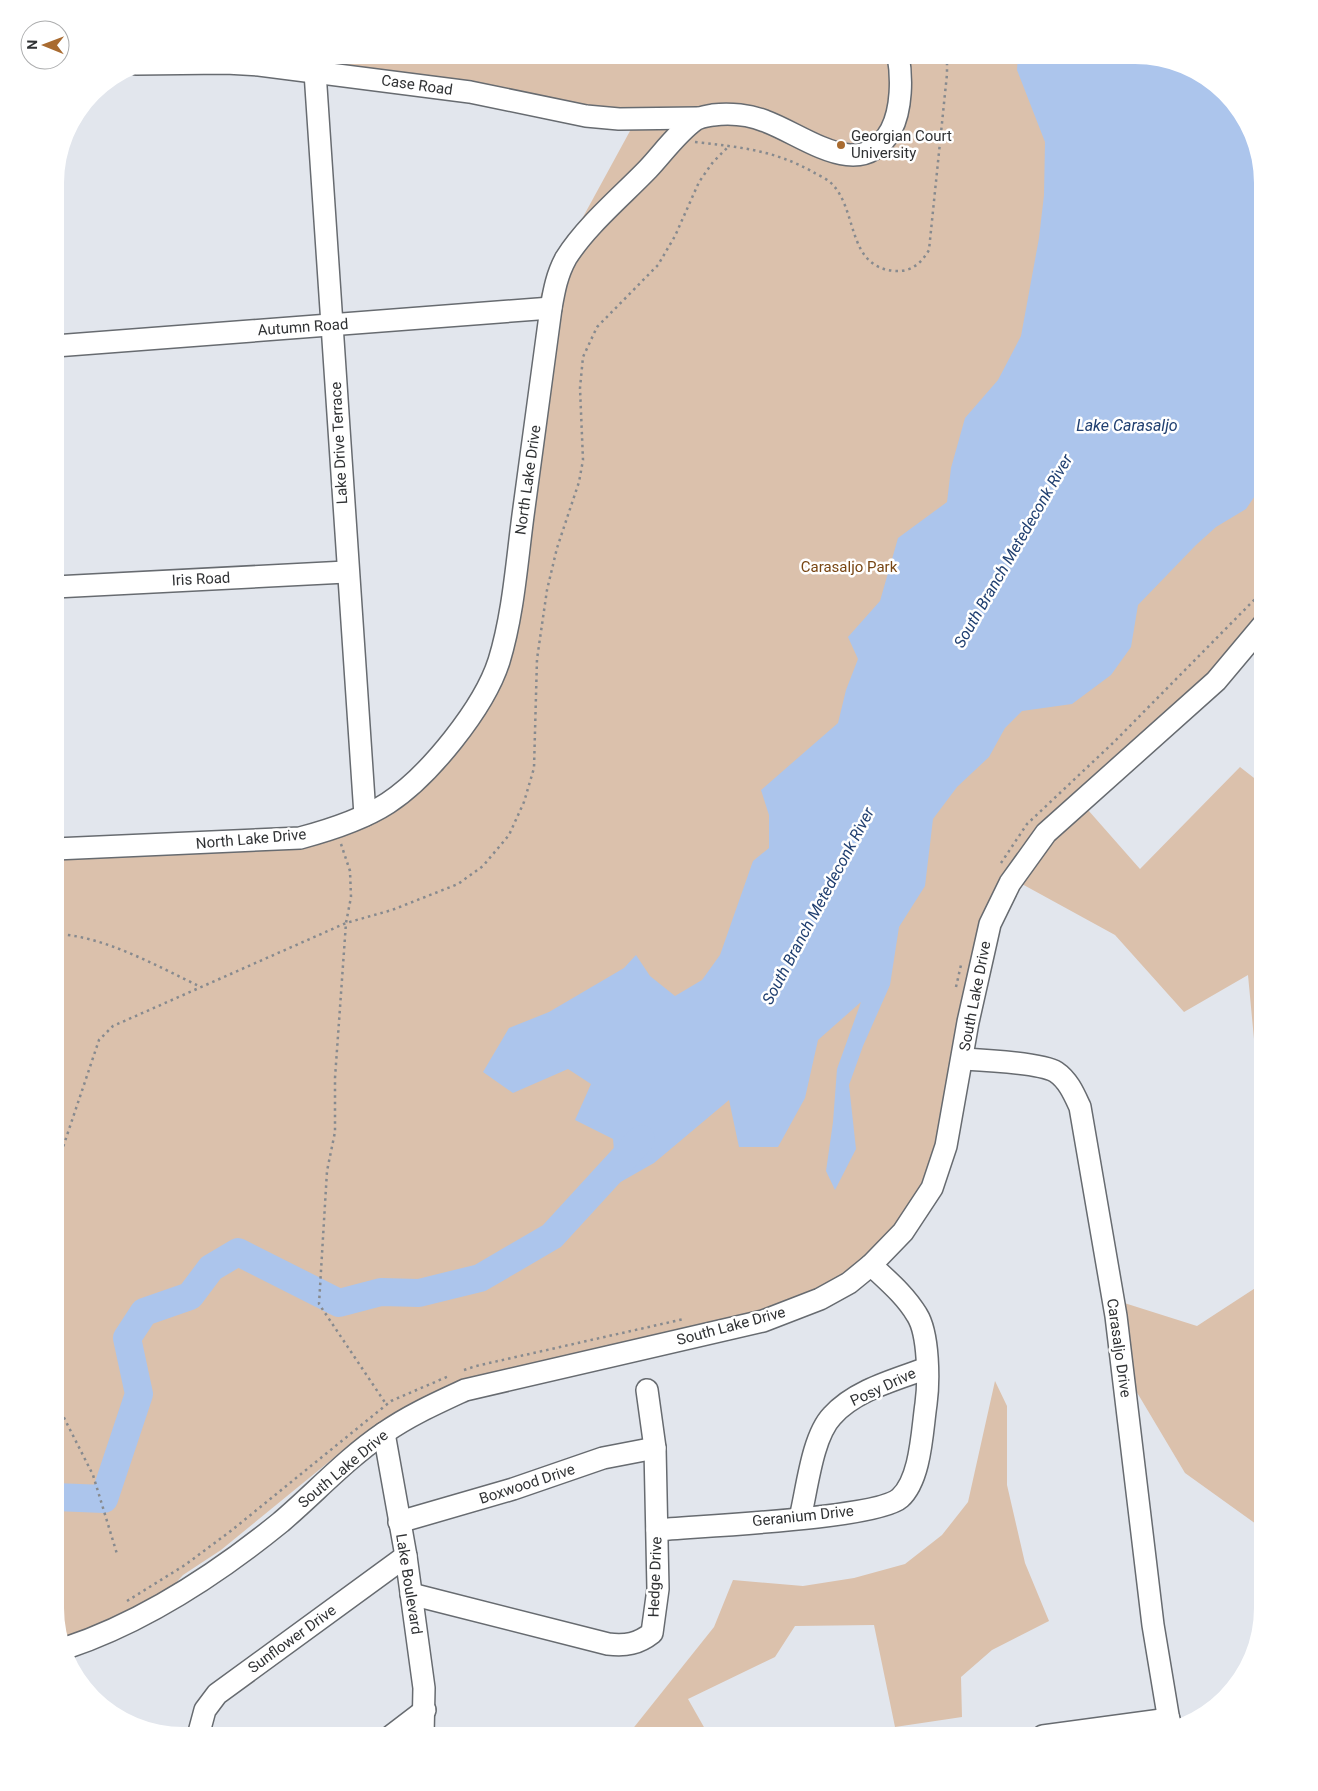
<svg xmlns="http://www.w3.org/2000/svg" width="1318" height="1791" font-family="Roboto,sans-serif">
  <rect width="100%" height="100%" fill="#e2e6ed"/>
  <g fill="#dbc1ac">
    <polygon points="183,55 1143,55 1199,72 1246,119 1263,183 1263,625 1081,802 1140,869 1240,767 1263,785 1263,1135 1248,975 1184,1012 1115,935 1013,879 1010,883 946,1146 903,1232 820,1299 475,1388 341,1452 221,1550 183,1575 150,1611 102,1633 63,1637 55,1608 55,847 309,835 419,776 495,660 541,294 636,120"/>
    <polygon points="1263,1283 1263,1529 1185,1473 1129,1379 1118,1301 1197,1326"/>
    <polygon points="995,1381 1007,1406 1007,1485 1025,1563 1049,1621 992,1650 961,1677 962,1717 895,1727 874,1625 795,1626 775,1657 688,1699 709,1736 627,1736 714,1627 733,1580 803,1586 854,1578 905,1564 942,1535 968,1502"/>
  </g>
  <polygon fill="#acc5ec" points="1018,55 1143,55 1199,72 1246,119 1263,183 1263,484 1246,509 1216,527 1196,545 1138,605 1131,647 1111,675 1072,704 1022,711 1005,728 989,757 957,787 933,819 925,886 899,927 890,985 863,1046 849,1085 856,1149 835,1190 826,1171 833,1122 837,1069 861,1002 818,1040 805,1098 778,1147 739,1147 729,1100 654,1163 617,1184 613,1139 575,1120 591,1084 568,1069 513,1093 483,1072 509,1028 549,1012 624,968 636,955 650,976 675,996 702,980 720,955 753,861 769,848 769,815 761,790 838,723 846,690 858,659 848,637 880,601 898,538 947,502 951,468 965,418 998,380 1021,336 1039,238 1044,195 1045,142 1017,70"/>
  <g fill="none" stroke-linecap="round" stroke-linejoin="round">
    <polyline stroke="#acc5ec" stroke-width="28" points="55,1497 104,1499 139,1394 127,1338 144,1312 190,1296 211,1268 238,1252 339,1303 381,1292 419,1293 480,1278 552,1236 641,1139"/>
    <g stroke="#676b70" stroke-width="24">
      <g id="minor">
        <polyline points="136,64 226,63 259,65 470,92 586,116 619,119 697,118"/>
        <path d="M315 72C332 319 346 567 365 815"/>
        <polyline points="55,346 551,308"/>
        <polyline points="55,587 346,572"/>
        <path d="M55 849 300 838C330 830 362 820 388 803 429 776 484 708 499 661 514 612 517 558 524 508 533 441 542 375 551 308 554 291 557 274 566 258 586 226 622 196 648 169 663 153 677 133 695 120 700 117 708 116 713 115 730 113 750 115 765 121 806 136 861 184 891 130 902 109 902 77 898 55"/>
        <path d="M963 1059C982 1060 1042 1063 1056 1072 1068 1080 1074 1094 1080 1107L1116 1316 1153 1625 1170 1727"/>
        <polyline points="384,1433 406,1556 424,1688 423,1736"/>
        <path d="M800 1518C807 1490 812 1437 832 1416 855 1390 895 1380 927 1368"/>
        <polyline points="399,1522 513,1489 603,1458 655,1448"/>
        <path d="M657 1530C697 1526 877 1519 900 1498 921 1479 922 1431 926 1404 929 1382 929 1334 917 1315 905 1295 888 1281 871 1265"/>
        <path d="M411 1594 608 1644C626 1646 638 1644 652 1633L658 1589 655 1448 647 1390"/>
        <path d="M66 1648C144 1622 217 1574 281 1522 315 1493 347 1458 384 1433 410 1415 437 1403 465 1390L763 1321 820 1299 849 1283 871 1265 903 1232 932 1188 946 1146 968 1022 990 924 1010 883 1046 833 1216 681 1263 625"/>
        <polyline points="198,1736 205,1710 217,1694 406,1556"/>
        <polyline points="391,1736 425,1710"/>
        <polyline points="1043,1736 1169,1719"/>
      </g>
    </g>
    <g stroke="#878a8e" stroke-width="2.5" stroke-dasharray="2.5 4" stroke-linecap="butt">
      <path d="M695 142C739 147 774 150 813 172 818 175 825 178 830 182 859 208 845 268 896 271 912 272 922 262 929 250L947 74V55"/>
      <polyline points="341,844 350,871 351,897 346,923 335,1078 335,1132 327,1171 319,1304 386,1404"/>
      <polyline points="1001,863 1027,824 1114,742 1263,591"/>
      <path d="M55 934C102 935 157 966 199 986"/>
      <polyline points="956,987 961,965"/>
      <polyline points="55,1171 99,1040 113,1026 346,923 392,910 458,884 483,866 509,835 524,802 534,768 537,659 547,590 557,548 579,482 583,460 580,388 583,357 597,327 658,265 675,236 699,182 713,162 729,146"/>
      <polyline points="464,1370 476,1366 684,1319"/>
      <polyline points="55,1400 93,1475 117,1554"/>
      <polyline points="127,1601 185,1565 232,1530 391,1401 449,1376"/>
    </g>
    <use href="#minor" stroke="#fff" stroke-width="21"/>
  </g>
  <circle fill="#a96b30" stroke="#fff" stroke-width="2" cx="841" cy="145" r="5"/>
  <g text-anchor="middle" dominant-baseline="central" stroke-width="5" stroke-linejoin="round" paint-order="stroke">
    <g font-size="15" fill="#303234" stroke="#fff">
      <text transform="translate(417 85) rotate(8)">Case Road</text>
      <text transform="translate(303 327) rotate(-4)">Autumn Road</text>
      <text transform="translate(339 443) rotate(-93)">Lake Drive Terrace</text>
      <text transform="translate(528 480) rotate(-82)">North Lake Drive</text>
      <text transform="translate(201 579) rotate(-3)">Iris Road</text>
      <text transform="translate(251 839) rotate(-5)">North Lake Drive</text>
      <text transform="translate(975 996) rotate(-79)">South Lake Drive</text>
      <text transform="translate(731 1326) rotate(-15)">South Lake Drive</text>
      <text transform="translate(1119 1348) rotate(82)">Carasaljo Drive</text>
      <text transform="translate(883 1387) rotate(-25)">Posy Drive</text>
      <text transform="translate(343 1469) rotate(-40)">South Lake Drive</text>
      <text transform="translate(527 1484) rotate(-18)">Boxwood Drive</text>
      <text transform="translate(803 1516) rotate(-6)">Geranium Drive</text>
      <text transform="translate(655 1577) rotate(-88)">Hedge Drive</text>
      <text transform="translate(409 1584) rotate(81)">Lake Boulevard</text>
      <text transform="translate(292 1639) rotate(-36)">Sunflower Drive</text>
    </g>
    <g font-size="15" fill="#303234" stroke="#fff" text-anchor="start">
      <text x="851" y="136">Georgian Court<tspan x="851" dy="17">University</tspan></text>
    </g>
    <g font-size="15" fill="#784614" stroke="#fff">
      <text x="849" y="567">Carasaljo Park</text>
    </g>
    <g font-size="16" font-style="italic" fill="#214071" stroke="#fff">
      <text x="1127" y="425">Lake Carasaljo</text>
      <text transform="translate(1013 551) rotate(-60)">South Branch Metedeconk River</text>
      <text transform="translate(818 906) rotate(-62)">South Branch Metedeconk River</text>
    </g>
  </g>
  <path d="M0 0H1318V1791H0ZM183 64H1135A119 119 0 0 1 1254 183V1608A119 119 0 0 1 1135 1727H183A119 119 0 0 1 64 1608V183A119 119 0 0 1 183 64Z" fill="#fff" fill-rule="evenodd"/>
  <g transform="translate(45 45) rotate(271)"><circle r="24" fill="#ffffff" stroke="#acadae"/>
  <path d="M0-4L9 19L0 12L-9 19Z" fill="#a96b30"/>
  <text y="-8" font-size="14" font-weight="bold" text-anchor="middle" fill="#303234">N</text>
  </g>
</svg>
